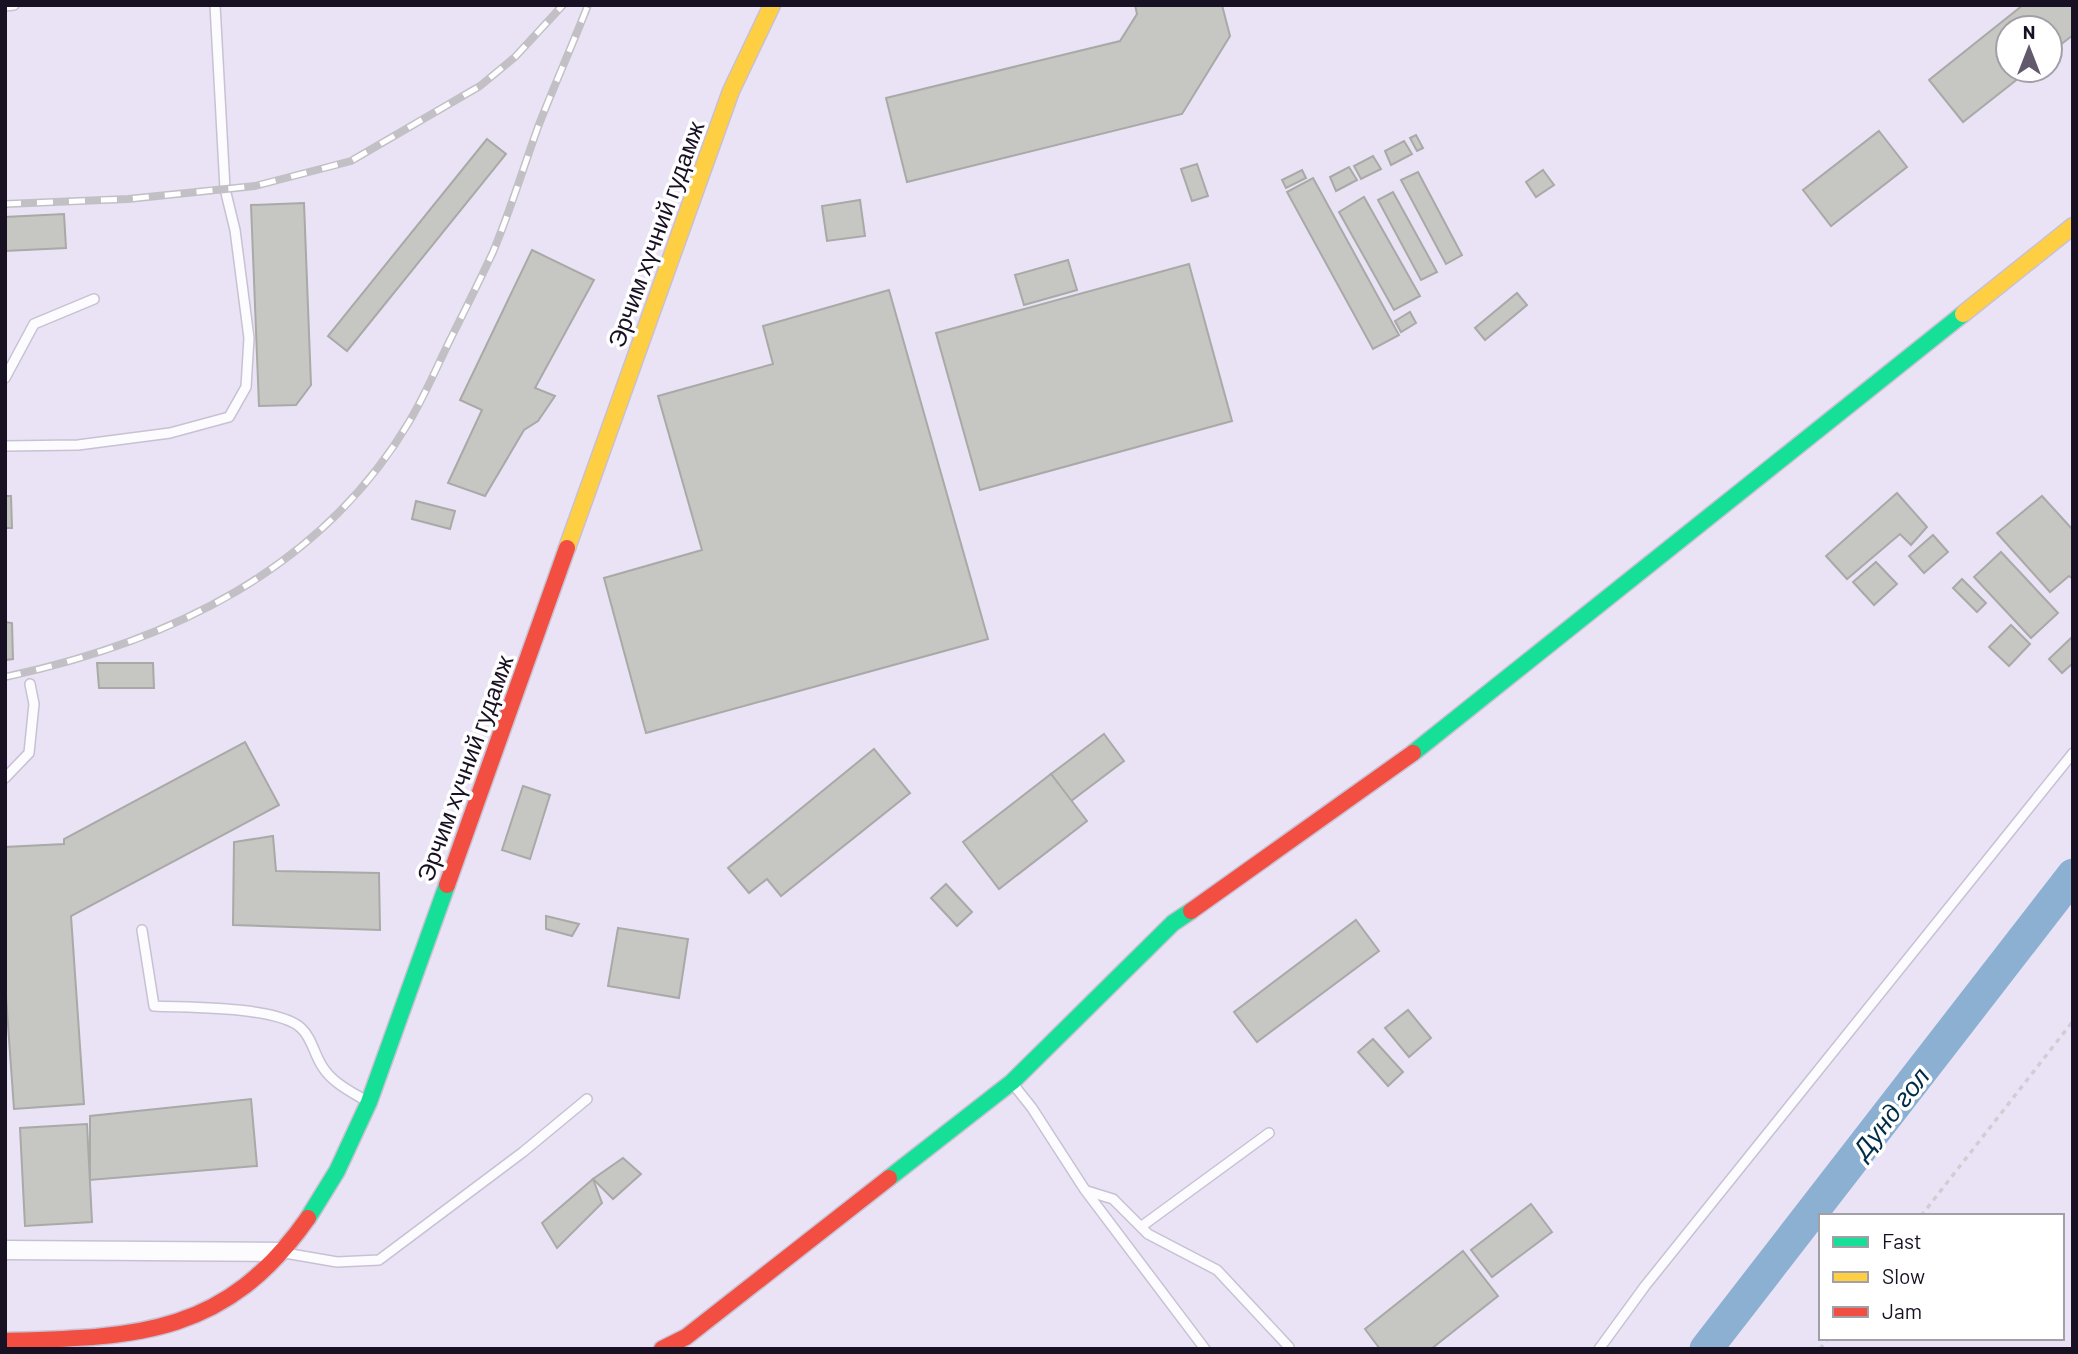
<svg xmlns="http://www.w3.org/2000/svg" width="2078" height="1354" font-family="Barlow,sans-serif">
  <rect width="100%" height="100%" fill="#eae3f5"/>
  <g fill="none" stroke-linecap="round" stroke-linejoin="round">
    <polyline stroke="#8cb0d2" stroke-width="33" points="1706,1349 2073,875"/>
  </g>
  <g fill="#c6c6c3" stroke="#a9a9a7" stroke-width="2">
    <polygon points="1135,5 1222,5 1230,36 1182,114 907,182 886,98 1120,41 1137,14"/>
    <polygon points="2023,5 2073,5 2073,35 2050,53 2050,28 2008,28 2008,70 2029,70 1963,122 1929,80"/>
    <polygon points="1879,131 1907,167 1831,226 1803,190"/>
    <polygon points="1416,135 1423,148 1417,151 1410,138"/>
    <polygon points="487,139 506,154 347,351 328,336"/>
    <polygon points="1404,141 1412,154 1391,165 1385,151"/>
    <polygon points="1373,156 1381,169 1361,179 1354,166"/>
    <polygon points="1197,164 1208,196 1192,201 1181,169"/>
    <polygon points="1349,167 1357,180 1336,191 1330,177"/>
    <polygon points="1302,170 1306,178 1286,188 1282,180"/>
    <polygon points="1543,170 1554,185 1536,197 1526,182"/>
    <polygon points="1418,172 1462,255 1446,264 1401,180"/>
    <polygon points="1313,178 1399,335 1373,349 1287,192"/>
    <polygon points="1393,192 1437,272 1421,280 1378,200"/>
    <polygon points="1364,197 1420,296 1394,310 1339,212"/>
    <polygon points="860,200 865,236 827,241 822,206"/>
    <polygon points="304,203 311,385 296,405 259,406 251,205"/>
    <polygon points="64,214 66,248 5,251 5,217"/>
    <polygon points="532,250 594,280 535,388 555,396 538,421 524,430 485,496 448,483 482,410 460,400"/>
    <polygon points="1068,260 1077,290 1024,305 1015,275"/>
    <polygon points="1189,264 1232,421 980,490 936,333"/>
    <polygon points="889,290 988,639 646,733 604,578 702,550 658,396 773,364 763,326"/>
    <polygon points="1517,293 1527,305 1485,340 1475,328"/>
    <polygon points="1410,312 1416,323 1401,332 1395,321"/>
    <polygon points="1897,493 1927,527 1911,545 1900,534 1847,579 1826,556"/>
    <polygon points="5,496 11,496 12,528 5,528"/>
    <polygon points="2042,496 2073,530 2073,579 2069,576 2050,592 1997,533"/>
    <polygon points="416,501 455,511 450,529 412,519"/>
    <polygon points="1933,535 1948,552 1924,573 1909,556"/>
    <polygon points="2001,552 2058,613 2031,638 1974,577"/>
    <polygon points="1876,562 1897,584 1874,605 1853,582"/>
    <polygon points="1962,579 1986,603 1977,612 1953,588"/>
    <polygon points="5,622 12,623 13,659 5,660"/>
    <polygon points="2011,625 2030,644 2009,666 1989,647"/>
    <polygon points="2073,636 2073,663 2062,673 2049,659"/>
    <polygon points="97,663 153,663 154,688 99,688"/>
    <polygon points="1104,734 1124,761 1071,801 1051,774"/>
    <polygon points="245,742 279,805 71,916 84,1104 14,1109 5,983 5,847 64,844 64,839"/>
    <polygon points="874,749 910,793 781,896 767,879 749,893 728,868"/>
    <polygon points="1051,774 1087,821 999,889 963,842"/>
    <polygon points="523,786 550,795 530,859 502,850"/>
    <polygon points="273,836 276,871 379,873 380,930 233,925 234,842"/>
    <polygon points="946,884 972,912 957,926 931,898"/>
    <polygon points="546,916 579,924 572,936 546,929"/>
    <polygon points="1356,920 1379,951 1257,1042 1234,1012"/>
    <polygon points="618,928 688,939 679,998 608,986"/>
    <polygon points="1408,1010 1431,1038 1409,1057 1385,1028"/>
    <polygon points="1373,1039 1403,1072 1388,1086 1358,1052"/>
    <polygon points="251,1099 257,1166 90,1180 90,1116"/>
    <polygon points="87,1124 92,1222 25,1226 20,1128"/>
    <polygon points="623,1158 641,1174 613,1199 593,1179"/>
    <polygon points="593,1179 602,1203 557,1248 542,1223"/>
    <polygon points="1531,1204 1552,1232 1492,1277 1471,1250"/>
    <polygon points="1463,1251 1498,1296 1431,1349 1380,1349 1365,1329"/>
  </g>
  <g fill="none" stroke-linecap="round" stroke-linejoin="round">
    <g stroke="#c8c1d3" stroke-width="12">
      <g id="lane">
        <polyline points="5,6 14,5"/>
        <polyline points="5,378 34,324 94,299"/>
        <polyline points="5,446 78,445 170,433 229,417 246,387 249,338 235,230 225,189 215,5"/>
        <polyline points="5,778 29,753 34,704 30,684"/>
        <path d="M142 930 154 1006C189 1008 277 1006 301 1028 312 1038 314 1054 322 1066 332 1083 352 1092 368 1102"/>
        <polyline points="1013,1084 1032,1108 1085,1190 1205,1349"/>
        <polyline points="1087,1191 1113,1199 1148,1234 1217,1270 1289,1347"/>
        <polyline points="1142,1226 1269,1133"/>
        <polyline points="285,1253 337,1262 379,1260 523,1152 587,1099"/>
        <polyline points="1599,1349 1645,1286 2073,753"/>
      </g>
    </g>
    <g stroke="#c8c1d3" stroke-width="21">
      <polyline id="street" points="5,1250 280,1252"/>
    </g>
    <g stroke="#c8c1d3" stroke-width="19">
      <g id="fast">
        <polyline points="1413,753 1963,314"/>
        <polyline points="889,1178 1012,1082 1173,923 1191,911"/>
        <polyline points="308,1218 337,1171 369,1102 447,885"/>
      </g>
    </g>
    <g stroke="#c8c1d3" stroke-width="19">
      <g id="slow">
        <polyline points="1963,314 2073,226"/>
        <polyline points="567,548 731,91 772,5"/>
      </g>
    </g>
    <g stroke="#c8c1d3" stroke-width="19">
      <g id="jam">
        <polyline points="447,885 567,548"/>
        <polyline points="1191,911 1413,753"/>
        <path d="M5 1341C137 1337 225 1336 308 1218"/>
        <polyline points="662,1349 686,1337 889,1178"/>
      </g>
    </g>
    <g stroke="#d0ced4" stroke-width="3.5" stroke-dasharray="5 5" stroke-linecap="butt">
      <polyline points="1921,1216 2073,1021"/>
      <polyline points="1820,1349 1828,1338"/>
    </g>
    <use href="#lane" stroke="#fcfbfe" stroke-width="9"/>
    <use href="#street" stroke="#fcfbfe" stroke-width="18"/>
    <use href="#fast" stroke="#16e098" stroke-width="16"/>
    <use href="#slow" stroke="#ffcf43" stroke-width="16"/>
    <use href="#jam" stroke="#f24e42" stroke-width="16"/>
    <g stroke="#c2c0c5" stroke-width="8">
      <g id="rail">
        <polyline points="5,204 128,199 255,186 351,161 480,86 515,57 563,5"/>
        <path d="M5 677C168 642 320 571 409 422 424 397 436 369 449 342 464 312 479 282 493 252 510 211 523 169 538 127 554 86 572 46 588 5"/>
      </g>
    </g>
    <use href="#rail" stroke="#fff" stroke-width="5" stroke-dasharray="16" stroke-linecap="butt"/>
  </g>
  <g text-anchor="middle" dominant-baseline="central" stroke-width="7" stroke-linejoin="round" paint-order="stroke">
    <g font-size="24" fill="#181023" stroke="#fff">
      <text transform="translate(655 234) rotate(-70)">Эрчим хүчний гудамж</text>
      <text transform="translate(464 768) rotate(-70)">Эрчим хүчний гудамж</text>
    </g>
    <g font-size="26" font-style="italic" fill="#002c48" stroke="#fff">
      <text transform="translate(1890 1112) rotate(-52)">Дунд гол</text>
    </g>
  </g>
  <rect width="2078" height="1354" fill="none" stroke="#181023" stroke-width="14"/>
  <rect x="1819" y="1214" width="245" height="126" fill="#ffffff" stroke="#a39fa7" stroke-width="2"/>
  <rect x="1833" y="1237" width="35" height="10" fill="#16e098" stroke="#a39fa7" stroke-width="2"/>
  <text x="1882" y="1249" font-size="21" fill="#181023">Fast</text>
  <rect x="1833" y="1272" width="35" height="10" fill="#ffcf43" stroke="#a39fa7" stroke-width="2"/>
  <text x="1882" y="1284" font-size="21" fill="#181023">Slow</text>
  <rect x="1833" y="1307" width="35" height="10" fill="#f24e42" stroke="#a39fa7" stroke-width="2"/>
  <text x="1882" y="1319" font-size="21" fill="#181023">Jam</text>
  <g transform="translate(2029 49)"><circle r="33" fill="#ffffff" stroke="#a39fa7" stroke-width="2"/>
  <path d="M0-5L12 26L0 18L-12 26Z" fill="#625a6c"/>
  <text y="-10" font-size="19" font-weight="bold" text-anchor="middle" fill="#181023">N</text>
  </g>
</svg>
